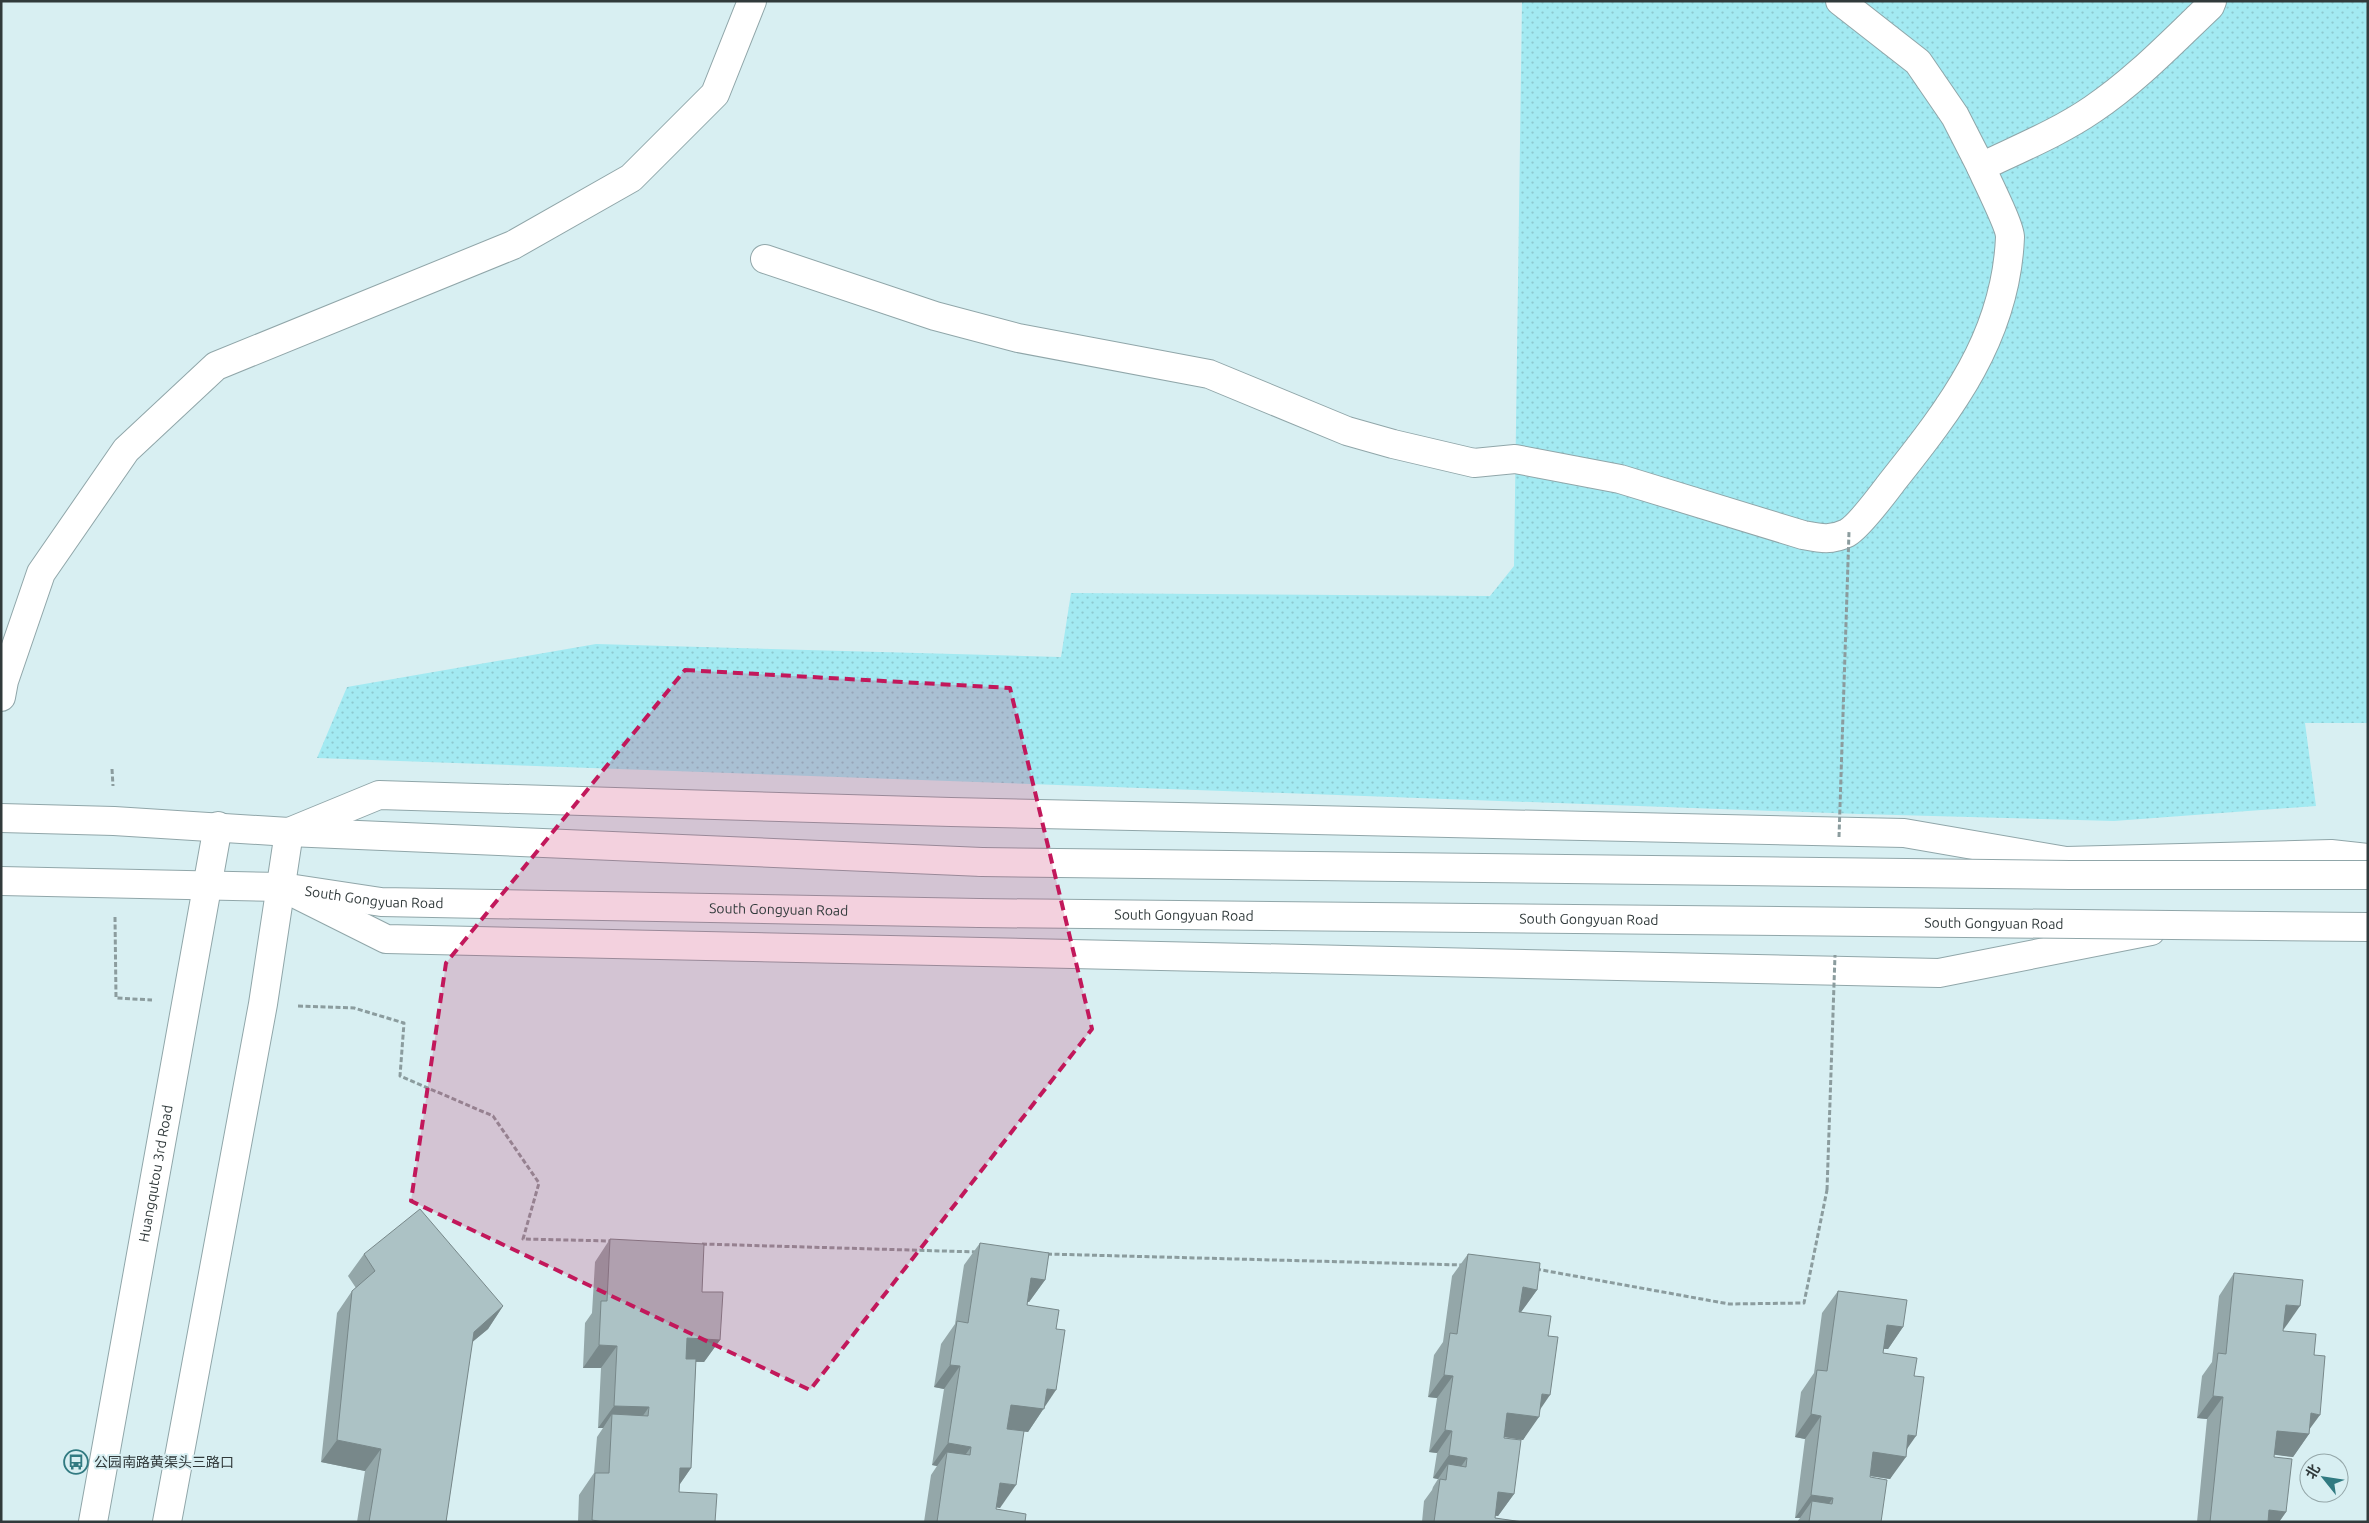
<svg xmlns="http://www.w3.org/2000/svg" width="2369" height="1523" font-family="Ubuntu,'Noto Sans SC',sans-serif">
  <defs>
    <pattern id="grass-dots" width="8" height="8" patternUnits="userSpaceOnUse" patternTransform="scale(1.25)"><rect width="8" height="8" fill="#a3eaf2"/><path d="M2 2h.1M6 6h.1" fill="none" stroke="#8dc9d0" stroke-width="1.8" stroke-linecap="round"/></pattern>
  </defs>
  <rect width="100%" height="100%" fill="#d8eff2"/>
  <polygon fill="url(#grass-dots)" points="1522,1 2368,1 2368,723 2305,723 2316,806 2114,821 1859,814 317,758 347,687 596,644 1061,657 1071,593 1490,596 1514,566"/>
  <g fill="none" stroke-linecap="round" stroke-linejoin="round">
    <g stroke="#90a6a9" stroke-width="30">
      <g id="minor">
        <polyline points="1840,1 1918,62 1955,116 1981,167"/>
        <path d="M765 259 935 316 1018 338 1209 374 1347 431 1393 444 1474 463 1515 459 1620 479 1803 535C1819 538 1831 541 1847 533 1858 527 1883 494 1892 482 1951 408 2006 337 2010 237 2010 226 1987 181 1981 167 2018 149 2058 133 2093 109 2136 80 2172 42 2210 6L2212 1"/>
        <polyline points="1,697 4,681 41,573 126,450 216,366 513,245 631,178 715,94 752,1"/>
        <path id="s1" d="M93 1522 218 826"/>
        <polyline points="167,1522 263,1004 289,832"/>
      </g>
    </g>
    <g stroke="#90a6a9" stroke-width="30">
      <g id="major">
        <polyline points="1,818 114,821 289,832 982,862"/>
        <polyline points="289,832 379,795 951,812 1904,833 2066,861 2331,854 2368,858"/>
        <path id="s2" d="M1 881 282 887 381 902 979 913"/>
        <polyline points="282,887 386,939 1939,973 2151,931"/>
      </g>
    </g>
    <g stroke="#8b9c9e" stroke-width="3" stroke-dasharray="5 2.5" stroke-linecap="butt">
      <polyline points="112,769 113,786"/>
      <polyline points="115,917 116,998 152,1000"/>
      <polyline points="298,1006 354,1008 404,1023 400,1076 493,1116 539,1183 523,1239 611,1241"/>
      <polyline points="702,1244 978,1252"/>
      <polyline points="1047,1254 1463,1265"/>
      <polyline points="1536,1269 1729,1304 1804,1303 1827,1190"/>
    </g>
    <use href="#minor" stroke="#fff" stroke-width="28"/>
    <use href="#major" stroke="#fff" stroke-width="28"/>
    <g stroke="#90a6a9" stroke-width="30" stroke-linecap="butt">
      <g id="major-bridge">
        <polyline points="982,862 2070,875 2368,875"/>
        <path id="s3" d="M979 913 2368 927"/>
      </g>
    </g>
    <g stroke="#8b9c9e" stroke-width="3" stroke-dasharray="5 2.5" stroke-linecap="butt">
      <polyline points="1839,837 1849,532"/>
      <polyline points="1827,1190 1835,955"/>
    </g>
    <use href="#major-bridge" stroke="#fff" stroke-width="28"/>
  </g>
  <g fill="#94a7a9">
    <polygon points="610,1239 702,1292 720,1340 704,1362 696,1362 691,1468 680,1484 679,1492 715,1522 578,1522 579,1495 594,1473 597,1437 603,1428 598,1428 601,1368 583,1368 585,1323 592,1313 595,1262"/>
    <polygon points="980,1243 1045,1280 1029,1302 1027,1302 1027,1305 1044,1408 1028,1432 1013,1430 1000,1508 996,1507 996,1509 1025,1522 924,1522 931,1475 937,1466 932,1465 944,1389 934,1387 941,1344 955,1324 964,1265"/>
    <polygon points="364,1254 503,1306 488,1329 472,1342 446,1522 357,1522 365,1471 321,1462 337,1313 352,1291 356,1288 348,1276"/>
    <polygon points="1468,1254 1537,1290 1521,1312 1519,1312 1548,1336 1540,1410 1523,1440 1504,1437 1514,1494 1498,1516 1495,1516 1495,1518 1523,1522 1422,1522 1424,1501 1432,1490 1433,1487 1438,1479 1433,1478 1437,1453 1429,1452 1437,1398 1428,1397 1434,1355 1443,1342 1452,1276"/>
    <polygon points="2234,1273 2284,1329 2283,1329 2283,1331 2314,1355 2309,1434 2293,1457 2274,1454 2274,1457 2286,1512 2279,1522 2197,1522 2207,1419 2197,1418 2202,1376 2212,1362 2219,1296"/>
    <polygon points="1838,1291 1903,1327 1888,1349 1883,1349 1883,1353 1914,1376 1907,1450 1890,1479 1870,1476 1881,1522 1797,1522 1800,1518 1795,1518 1805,1439 1795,1437 1801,1392 1814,1373 1822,1313"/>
  </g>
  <g fill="#78888a">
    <polygon points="1031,1278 1045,1280 1029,1302 1015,1300"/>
    <polygon points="1523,1287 1537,1290 1521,1312 1507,1310"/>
    <polygon points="2286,1305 2300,1306 2284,1329 2270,1327"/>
    <polygon points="503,1306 488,1329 458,1354 474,1332"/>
    <polygon points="1887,1325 1903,1327 1888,1349 1871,1348"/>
    <polygon points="687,1338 720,1340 704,1362 671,1361"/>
    <polygon points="599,1345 617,1346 601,1368 583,1368"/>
    <polygon points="950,1365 960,1366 944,1389 934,1387"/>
    <polygon points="1444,1375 1453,1376 1437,1398 1428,1397"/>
    <polygon points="1047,1389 1056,1390 1028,1432 995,1427 1011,1405"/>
    <polygon points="1542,1394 1550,1395 1535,1417 1539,1417 1523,1440 1491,1435 1507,1413"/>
    <polygon points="2213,1396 2223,1397 2207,1419 2197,1418"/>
    <polygon points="614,1406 649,1407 633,1430 612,1414 603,1428 598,1428"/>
    <polygon points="2311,1413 2320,1415 2306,1434 2309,1434 2293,1457 2261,1453 2277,1431"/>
    <polygon points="1811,1414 1821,1416 1805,1439 1795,1437"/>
    <polygon points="1445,1430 1452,1431 1437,1453 1429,1452"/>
    <polygon points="1908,1435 1916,1436 1902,1456 1906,1457 1890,1479 1857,1474 1873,1452"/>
    <polygon points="337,1440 381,1449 365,1471 321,1462"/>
    <polygon points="948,1443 971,1447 955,1469 947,1452 937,1466 932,1465"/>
    <polygon points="1449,1455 1467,1458 1451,1481 1448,1464 1438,1479 1433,1478"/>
    <polygon points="680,1468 691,1468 675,1491"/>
    <polygon points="1000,1483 1016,1485 1000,1508 984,1505"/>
    <polygon points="1498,1492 1514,1494 1498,1516 1483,1514"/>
    <polygon points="1811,1495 1833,1498 1817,1520 1812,1501 1800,1518 1795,1518"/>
    <polygon points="2269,1510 2286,1512 2279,1522 2261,1522"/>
  </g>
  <g fill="#acc2c5" stroke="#78888a">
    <polygon points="420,1209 503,1306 474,1332 446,1522 369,1522 381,1449 337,1440 352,1291 375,1271 364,1254"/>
    <polygon points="610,1239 704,1244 702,1292 723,1292 720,1340 687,1338 686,1359 696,1359 691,1468 680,1468 679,1492 717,1494 715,1522 604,1522 592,1520 595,1473 609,1473 612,1414 648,1416 649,1407 614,1406 617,1346 599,1345 601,1301 607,1301"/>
    <polygon points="980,1243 1049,1253 1045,1280 1031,1278 1027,1305 1059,1310 1056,1329 1065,1330 1056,1390 1047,1389 1044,1409 1011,1405 1007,1429 1024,1431 1016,1485 1000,1483 996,1509 1026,1514 1025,1522 937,1522 947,1452 970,1455 971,1447 948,1443 960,1366 950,1365 957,1321 968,1323"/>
    <polygon points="1468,1254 1540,1263 1537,1290 1523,1287 1519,1312 1551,1316 1548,1336 1558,1337 1550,1395 1542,1394 1539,1417 1507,1413 1504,1438 1521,1440 1514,1494 1498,1492 1495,1518 1523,1522 1434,1522 1440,1479 1446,1480 1448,1464 1466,1467 1467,1458 1449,1455 1452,1431 1445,1430 1453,1376 1444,1375 1450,1333 1457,1334"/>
    <polygon points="2234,1273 2303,1280 2300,1306 2286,1305 2283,1331 2316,1334 2314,1355 2325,1356 2320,1415 2311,1413 2309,1434 2277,1431 2274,1457 2292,1459 2286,1512 2269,1510 2268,1522 2210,1522 2223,1397 2213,1396 2218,1353 2226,1354"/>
    <polygon points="1838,1291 1907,1300 1903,1327 1887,1325 1883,1353 1917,1358 1914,1376 1924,1377 1916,1436 1908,1435 1906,1457 1873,1452 1870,1477 1887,1480 1881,1522 1809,1522 1812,1501 1832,1504 1833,1498 1811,1495 1821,1416 1811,1414 1817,1370 1827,1371"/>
  </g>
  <path fill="#c2185b" fill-opacity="0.2" stroke="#c2185b" stroke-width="4" stroke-dasharray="10 6" stroke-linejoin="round" d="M685 670 1010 688 1092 1029 810 1390 411 1201 446 963Z"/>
  <defs>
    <g id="bus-ring" transform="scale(1.25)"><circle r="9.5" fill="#d8eff2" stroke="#317a81" stroke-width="1.5"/><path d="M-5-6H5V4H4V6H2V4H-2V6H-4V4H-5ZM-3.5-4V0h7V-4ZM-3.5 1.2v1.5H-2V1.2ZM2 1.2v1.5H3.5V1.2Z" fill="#317a81"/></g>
  </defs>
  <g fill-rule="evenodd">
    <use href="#bus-ring" x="76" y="1462"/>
  </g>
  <g text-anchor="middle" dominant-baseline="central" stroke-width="4" stroke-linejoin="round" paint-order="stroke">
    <g font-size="14" fill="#313a3b" stroke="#d8eff2">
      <text stroke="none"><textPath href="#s2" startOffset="374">South Gongyuan Road</textPath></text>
      <text stroke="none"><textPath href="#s2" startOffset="779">South Gongyuan Road</textPath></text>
      <text stroke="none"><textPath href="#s3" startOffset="205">South Gongyuan Road</textPath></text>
      <text stroke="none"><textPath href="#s3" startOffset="610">South Gongyuan Road</textPath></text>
      <text stroke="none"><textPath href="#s3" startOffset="1015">South Gongyuan Road</textPath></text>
      <text stroke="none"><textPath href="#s1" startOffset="354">Huangqutou 3rd Road</textPath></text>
    </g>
    <g font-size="14" fill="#313a3b" stroke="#d8eff2" text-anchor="start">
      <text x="94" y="1462">公园南路黄渠头三路口</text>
    </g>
  </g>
  <rect width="2369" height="1523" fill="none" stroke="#313a3b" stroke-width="5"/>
  <g transform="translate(2324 1478) rotate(300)"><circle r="24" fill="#d8eff2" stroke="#95a7a9"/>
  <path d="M0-4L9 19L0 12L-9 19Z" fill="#317a81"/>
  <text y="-8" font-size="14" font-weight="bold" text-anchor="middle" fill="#313a3b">北</text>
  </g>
</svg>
